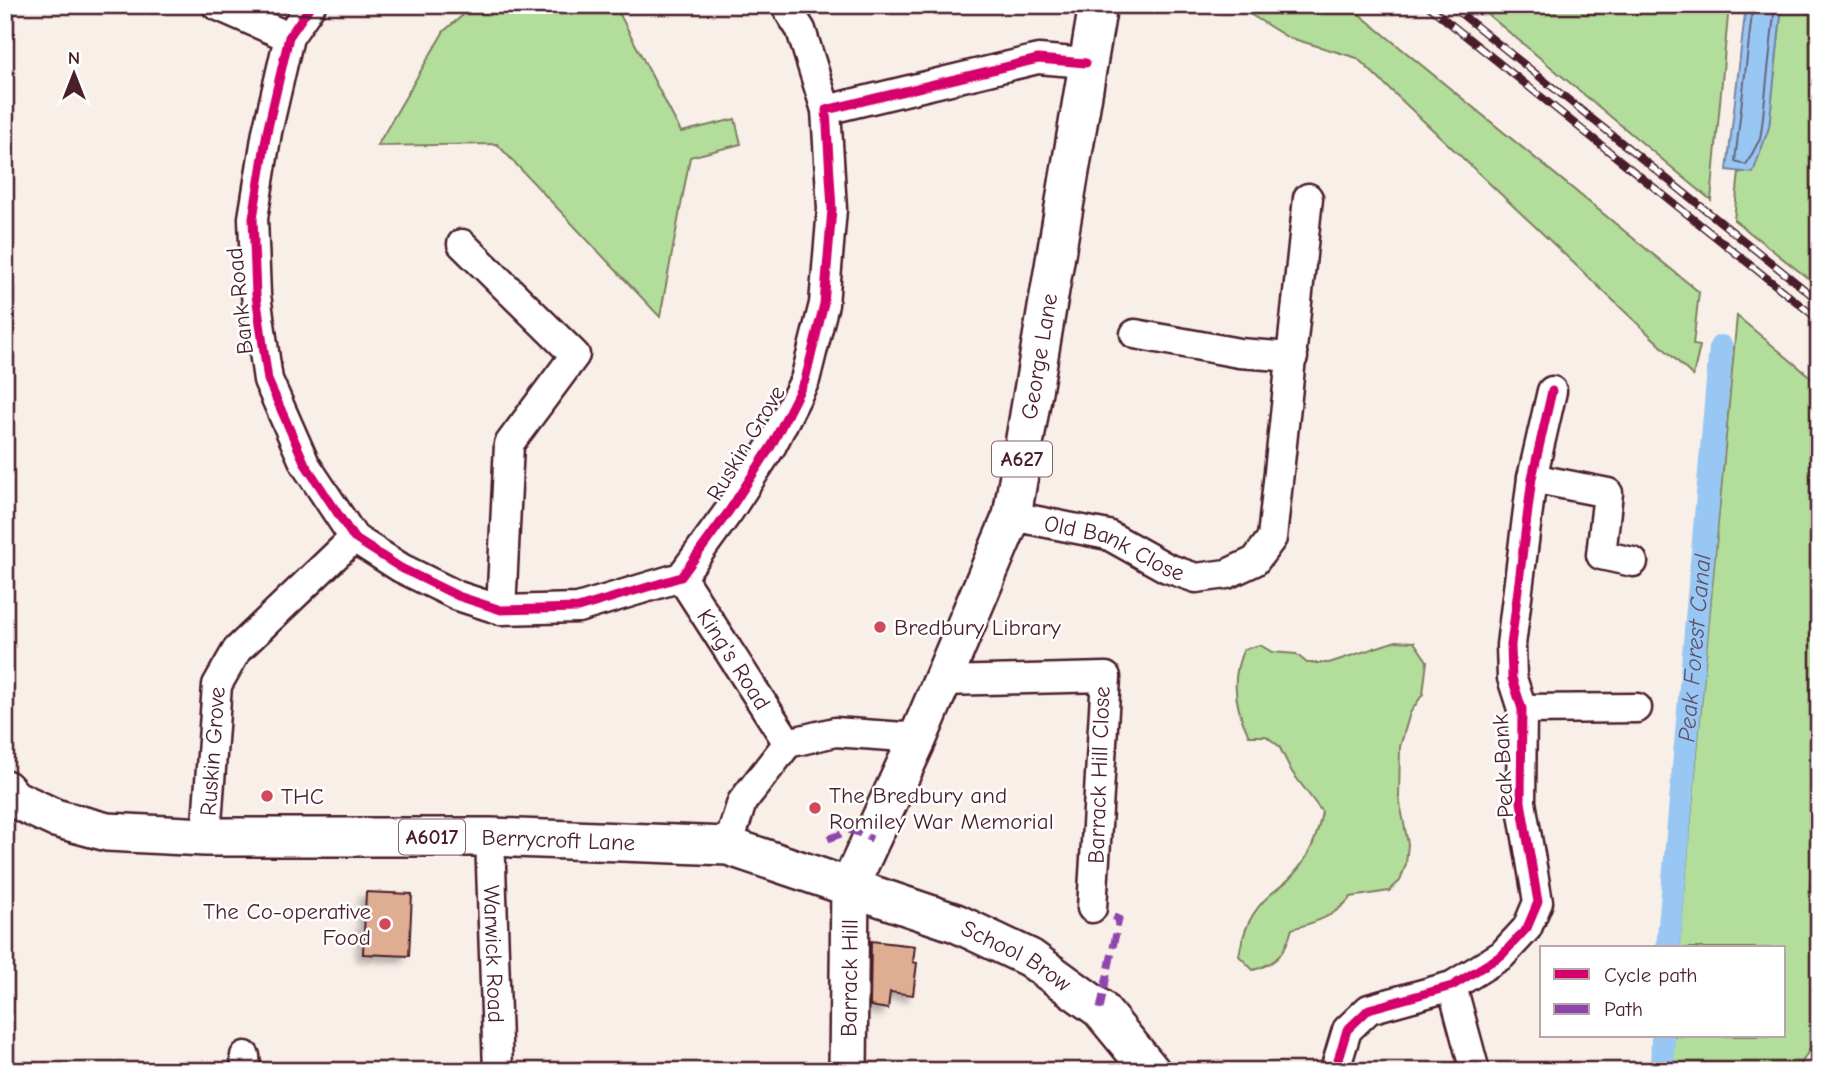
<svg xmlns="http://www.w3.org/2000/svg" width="1824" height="1076" font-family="'Comic Neue',sans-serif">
  <defs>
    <filter id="shadow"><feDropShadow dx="-6" dy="6" stdDeviation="3.5" flood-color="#0004"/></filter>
  </defs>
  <rect width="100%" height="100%" fill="#f9efe9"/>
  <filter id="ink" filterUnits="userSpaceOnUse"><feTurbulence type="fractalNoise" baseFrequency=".0143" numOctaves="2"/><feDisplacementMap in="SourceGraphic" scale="14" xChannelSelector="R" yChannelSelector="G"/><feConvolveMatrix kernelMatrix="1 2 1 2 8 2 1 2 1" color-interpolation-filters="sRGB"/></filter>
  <g filter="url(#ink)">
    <g fill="#b3dd9a" stroke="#7e7e62" stroke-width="2">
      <polygon points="475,5 615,5 681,132 735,119 741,144 690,157 660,317 497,144 377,146 444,31"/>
      <polygon points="1235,5 1348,5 1699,292 1693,345 1700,346 1693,376 1357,58 1287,37"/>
      <polygon points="1476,5 1729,5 1711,200 1492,18"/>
      <polygon points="1782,5 1819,5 1819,287 1734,220 1739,172 1753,172 1769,127"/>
      <polygon points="1737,316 1819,384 1819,804 1809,895 1819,930 1819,1033 1797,1071 1672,1071 1673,1036 1784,1036 1784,948 1679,948"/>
      <path d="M1396 641 1414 642 1427 661 1423 694 1410 713 1400 747 1399 798 1408 844 1406 864 1400 881 1389 891 1351 897C1334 917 1316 922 1292 929 1285 953 1277 964 1253 970L1239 956C1243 931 1251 911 1271 894 1278 888 1286 883 1292 876 1310 857 1317 837 1322 812L1292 772 1279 746 1266 736H1249C1235 708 1230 678 1244 649L1260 645 1272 652 1296 654 1307 663H1329Z"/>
    </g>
    <polygon fill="#98c7f3" stroke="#7984a3" stroke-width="2" points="1746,5 1782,5 1769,127 1753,173 1727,170"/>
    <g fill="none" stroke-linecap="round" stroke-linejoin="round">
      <polyline stroke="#69627b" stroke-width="2" points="1753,5 1735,161 1746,165 1760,139 1762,126 1775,5"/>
      <g stroke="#98c7f3" stroke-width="24">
        <path id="s1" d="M1668 948 1721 347"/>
        <polyline points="1662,1071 1663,1036"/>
      </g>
    </g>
    <g fill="#dfad91" stroke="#4a1f2b" stroke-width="2" filter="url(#shadow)">
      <polygon points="366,892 412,894 409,956 363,954"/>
      <polygon points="871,941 915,946 913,962 917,963 913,995 890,992 888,1009 870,1006"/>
    </g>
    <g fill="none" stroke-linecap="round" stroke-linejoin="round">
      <g stroke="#4a1f2b" stroke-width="33">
        <g id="minor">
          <polyline points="216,5 289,37"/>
          <polyline points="311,5 289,37 267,132 253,218 256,295 268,380 305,464 354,538 401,568 458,596 501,610 578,608 681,577 729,511 772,445 805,380 824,304 832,209 826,110 1038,59 1086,63"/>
          <polyline points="785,5 801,30 826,110"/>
          <polyline points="462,244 575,355 509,444 501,610"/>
          <polyline points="1135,334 1239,353 1293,357"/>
          <polyline points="1532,478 1608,493 1601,555 1633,562"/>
          <path id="s2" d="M1012 516 1108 535 1167 568 1196 578 1227 574 1255 561 1272 538 1308 198"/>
          <path id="s3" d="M681 577 788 743"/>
          <polyline points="942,681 1106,677 1092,908"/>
          <polyline points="1522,709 1637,708"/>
          <path id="s4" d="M206 837 217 685 237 650 354 538"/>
          <path id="s5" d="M490 837 498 1071"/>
          <polyline points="728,846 742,802 788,743 835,732 918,738"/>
          <polyline points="1452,986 1475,1071"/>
          <polyline points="245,1056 246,1071"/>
          <polyline points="1338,1071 1337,1063 1347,1030 1369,1009 1452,986 1502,955 1527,928 1538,902 1521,802 1522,709 1512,678 1511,645 1532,478 1552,391"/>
        </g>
      </g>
      <g stroke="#4a1f2b" stroke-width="42">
        <g id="major">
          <path id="s6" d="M5 789 14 799 55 818 107 832 206 837H490L728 846 956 923 1030 958 1100 1009 1151 1071"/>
          <path id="s7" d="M848 1071 850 885 918 738 1012 516 1098 5"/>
        </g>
      </g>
      <use href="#minor" stroke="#fff" stroke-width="28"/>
      <use href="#major" stroke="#fff" stroke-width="37"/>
      <g stroke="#4a1f2b" stroke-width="8">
        <g id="rail">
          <polyline points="1427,5 1819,320"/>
          <polyline points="1450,5 1819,301"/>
        </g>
      </g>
      <use href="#rail" stroke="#fff" stroke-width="5" stroke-dasharray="16" stroke-linecap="butt"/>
      <g stroke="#8e44ad" stroke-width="7" stroke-dasharray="14 7" stroke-linecap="butt">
        <polyline points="828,839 851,830 872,839"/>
        <polyline points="1100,1009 1119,919 1110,915"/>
      </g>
      <g stroke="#fff" stroke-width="13">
        <g id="cycleway">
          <polyline points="311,5 289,37 267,132 253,218 256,295 268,380 305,464 354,538 401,568 458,596 501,610 578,608 681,577 729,511 772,445 805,380 824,304 832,209 826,110 1038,59 1086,63"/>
          <polyline points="1338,1071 1337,1063 1347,1030 1369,1009 1452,986 1502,955 1527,928 1538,902 1521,802 1522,709 1512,678 1511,645 1532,478 1552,391"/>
        </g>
      </g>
      <use href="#cycleway" stroke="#d6006c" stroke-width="9"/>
    </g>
  </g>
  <g fill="#d1495b" stroke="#fff" stroke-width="2.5">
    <circle cx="880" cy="627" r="7"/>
    <circle cx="267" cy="796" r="7"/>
    <circle cx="815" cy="808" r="7"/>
    <circle cx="385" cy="924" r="7"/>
  </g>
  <g text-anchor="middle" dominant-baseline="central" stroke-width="5" stroke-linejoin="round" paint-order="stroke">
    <g fill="#fff" stroke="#80626b" stroke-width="2">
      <rect x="992" y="441.5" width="60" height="35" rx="5"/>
      <rect x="399" y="819.5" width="66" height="35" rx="5"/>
    </g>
    <g font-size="21" font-weight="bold" fill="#4a1f2b">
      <text x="1022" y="459">A627</text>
      <text x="432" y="837">A6017</text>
    </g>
    <g font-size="23" fill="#4a1f2b" stroke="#fff">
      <text transform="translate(240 301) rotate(-96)">Bank Road</text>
      <text stroke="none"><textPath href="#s7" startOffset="751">George Lane</textPath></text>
      <text transform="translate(746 443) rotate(-59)">Ruskin Grove</text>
      <text stroke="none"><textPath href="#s2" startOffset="108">Old Bank Close</textPath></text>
      <text stroke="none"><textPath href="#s3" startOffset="98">King's Road</textPath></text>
      <text stroke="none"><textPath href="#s4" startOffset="86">Ruskin Grove</textPath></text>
      <text transform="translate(1503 766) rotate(-93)">Peak Bank</text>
      <text transform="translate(1099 775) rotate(-88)">Barrack Hill Close</text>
      <text stroke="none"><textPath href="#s6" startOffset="564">Berrycroft Lane</textPath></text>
      <text stroke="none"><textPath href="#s5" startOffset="117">Warwick Road</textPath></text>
      <text stroke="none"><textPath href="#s6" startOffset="1043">School Brow</textPath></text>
      <text stroke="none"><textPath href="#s7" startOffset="93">Barrack Hill</textPath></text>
    </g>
    <g font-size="23" fill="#4a1f2b" stroke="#fff" text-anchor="start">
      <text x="894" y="627">Bredbury Library</text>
      <text x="829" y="795">The Bredbury and<tspan x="829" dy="26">Romiley War Memorial</tspan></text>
      <text x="281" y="796">THC</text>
      <text x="371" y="911" text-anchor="end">The Co-operative<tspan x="371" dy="26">Food</tspan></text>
    </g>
    <g font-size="24" font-style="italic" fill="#615167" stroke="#fff">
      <text stroke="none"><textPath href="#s1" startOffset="301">Peak Forest Canal</textPath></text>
    </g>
  </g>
  <rect width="1824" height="1076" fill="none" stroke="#fff" stroke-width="28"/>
  <rect x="14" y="14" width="1796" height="1048" fill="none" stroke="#4a1f2b" stroke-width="2.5" filter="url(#ink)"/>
  <rect x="1540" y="946" width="245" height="91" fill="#ffffff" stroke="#b7a5aa" stroke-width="2"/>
  <rect x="1554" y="969" width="35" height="10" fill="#d6006c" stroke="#b7a5aa" stroke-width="2"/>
  <text x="1604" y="982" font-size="21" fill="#4a1f2b">Cycle path</text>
  <rect x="1554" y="1004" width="35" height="10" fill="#8e44ad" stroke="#b7a5aa" stroke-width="2"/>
  <text x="1604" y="1016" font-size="21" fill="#4a1f2b">Path</text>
  <g transform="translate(74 74)" stroke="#ffffff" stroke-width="5" paint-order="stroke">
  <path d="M0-5L12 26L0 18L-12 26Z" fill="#4a1f2b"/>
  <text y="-10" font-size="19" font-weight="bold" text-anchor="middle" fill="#4a1f2b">N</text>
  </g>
</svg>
